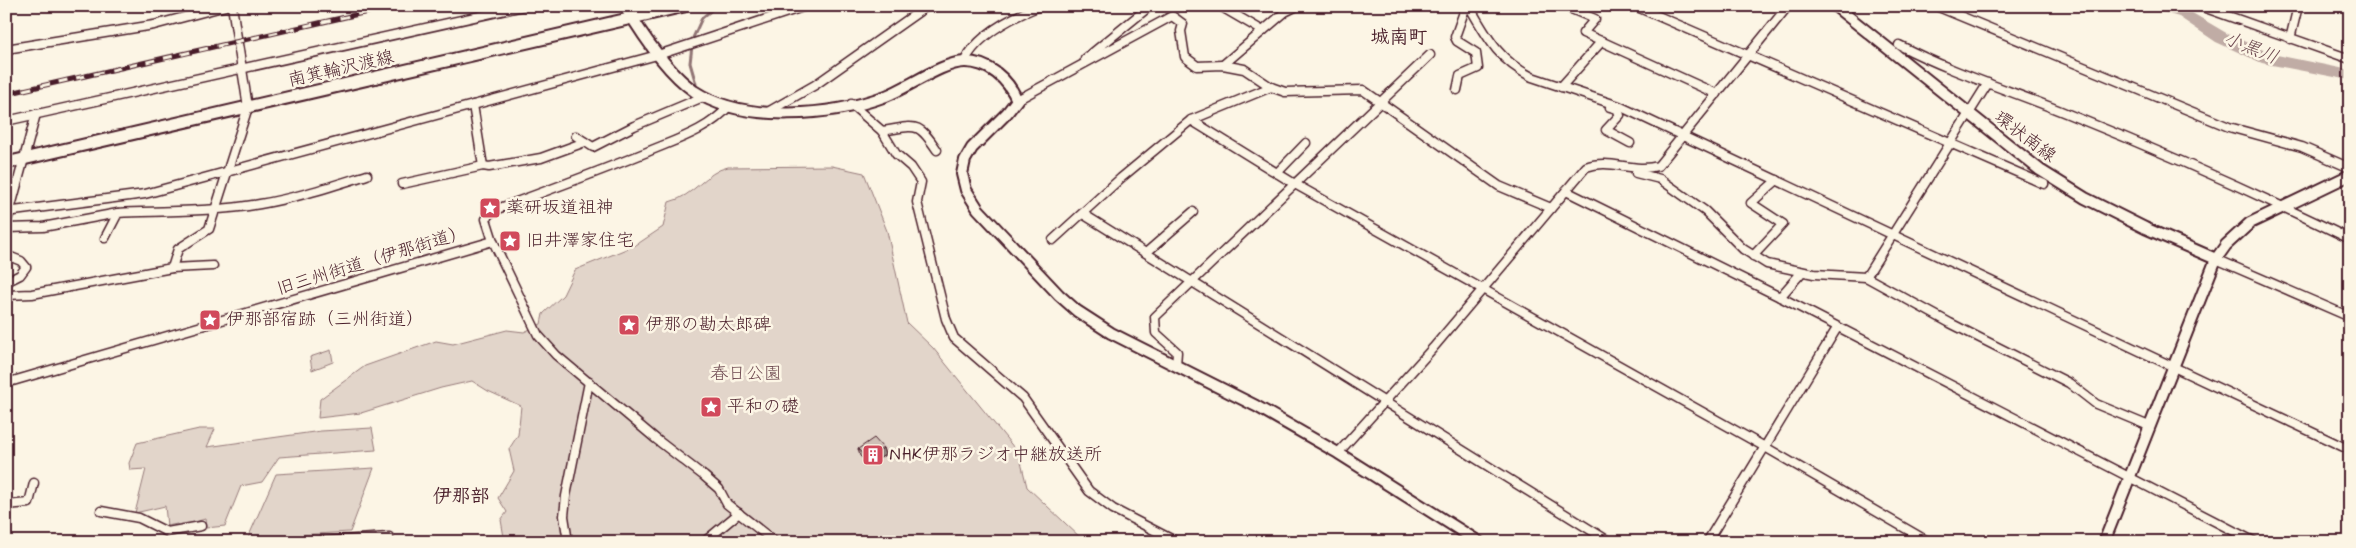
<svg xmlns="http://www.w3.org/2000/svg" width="2356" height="548" font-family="Mynerve,'Klee One',sans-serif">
  <rect width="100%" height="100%" fill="#fcf5e5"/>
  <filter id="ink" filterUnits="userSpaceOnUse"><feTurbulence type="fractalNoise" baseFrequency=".02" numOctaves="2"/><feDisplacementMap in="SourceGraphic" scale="10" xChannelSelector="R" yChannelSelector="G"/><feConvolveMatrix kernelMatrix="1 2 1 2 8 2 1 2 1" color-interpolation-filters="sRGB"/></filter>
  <g filter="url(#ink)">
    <g fill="#e2d5ca" stroke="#967a7a">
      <path d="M832 166 864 173 887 231 907 323 933 348 1019 454 1027 487 1083 540 1081 542H512L504 537 501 520 507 512 498 498 514 471 509 449 518 435 521 406 488 391 472 381 441 388 361 413 318 418 320 399 365 366 436 341 453 344 507 330 524 332 541 324 543 314 563 295 575 270 636 245 663 227 669 202C695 196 705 172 728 167Z"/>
      <polygon points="331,350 333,362 312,370 310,357"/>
      <polygon points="372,428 376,450 279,457 262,482 241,486 225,526 206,528 205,519 178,527 177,524 167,526 165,506 135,513 146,469 130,470 129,463 137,443 199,429 215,429 207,447 321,431"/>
      <polygon points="374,468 350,532 248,538 276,474"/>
    </g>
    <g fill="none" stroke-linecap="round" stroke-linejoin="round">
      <g stroke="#917474" stroke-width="3">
        <polyline points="692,40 702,18 716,6"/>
        <polyline points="692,46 690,63 696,84"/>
      </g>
      <polygon fill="#c0aca5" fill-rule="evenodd" points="2150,6 2176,6 2189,11 2228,34 2272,54 2350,70 2350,80 2262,63 2216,42 2179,17 2153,9"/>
      <g stroke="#4a1f2b" stroke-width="11">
        <g id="minor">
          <polyline points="1220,6 1263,31"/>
          <path d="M1469 6C1487 37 1498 60 1532 77L1619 106 2350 450"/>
          <polyline points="1564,6 1595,19 1583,33 1717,94"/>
          <polyline points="1635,6 2044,184"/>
          <polyline points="1936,6 2229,127 2302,147 2350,168"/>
          <polyline points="2200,6 2350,59"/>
          <polyline points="2290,39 2298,6"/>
          <path d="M1899 45C1953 73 2012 91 2068 114 2163 152 2258 194 2350 239"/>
          <polyline points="6,49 154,25 226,6"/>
          <polyline points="1085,59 1150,6"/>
          <path d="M964 62C978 34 1012 17 1040 6"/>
          <polyline points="1223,65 1285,12 1297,6"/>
          <polyline points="1561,87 1602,41"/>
          <polyline points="1457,90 1460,76 1478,68 1476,53 1457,41 1455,37 1466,6"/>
          <polyline points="1017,100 1172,16 1183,24 1181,31 1185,57 1197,66 1223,65 1244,69 1271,87 1285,92 1363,90 1499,186 1551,208"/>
          <polyline points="851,104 882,131 896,154 911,167 921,182 917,202 946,319 954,338 1023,398 1089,491 1113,509 1177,542"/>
          <polyline points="473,105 483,166"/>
          <path d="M729 106C709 130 675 140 647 152 598 172 549 190 500 208L489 214 486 219 493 241 538 335 556 355 656 439 704 476 719 489 727 504 775 542"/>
          <polyline points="1610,107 1617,109 1620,115 1606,130 1630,143"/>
          <polyline points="766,113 815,85 927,6"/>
          <polyline points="1191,120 1293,183 1765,447 1929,542"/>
          <polyline points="6,121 524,6"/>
          <path d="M882 131C916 126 917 120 937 150"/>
          <polyline points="576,136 593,147 634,126 703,97"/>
          <polyline points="1277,173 1306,143"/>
          <polyline points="1636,173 1660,179 1705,211 1743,249 1767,264 1814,274 1866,277 1950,323 2069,383 2096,404 2149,426"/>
          <polyline points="402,184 483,166 489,167 541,158 585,142"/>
          <polyline points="1566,191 1780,297 2255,542"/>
          <polyline points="6,212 145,194 661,54 806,6"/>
          <polyline points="1083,214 1610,542"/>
          <polyline points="6,225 36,114"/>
          <polyline points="6,228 43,227 118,213"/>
          <path d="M105 238 118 213C165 211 213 212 260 204 296 198 332 186 367 175"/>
          <polyline points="1053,240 1121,178 1191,120 1271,87"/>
          <polyline points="1147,252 1193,212"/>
          <polyline points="6,255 21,261 26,267 20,275 6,282"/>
          <polyline points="1753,256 1783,224 1751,203 1777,180"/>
          <polyline points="2216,259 2350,317"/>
          <polyline points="172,268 213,266"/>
          <polyline points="1866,277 1988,83"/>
          <polyline points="6,295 32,294 172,268 178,249 209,229 248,107 232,6"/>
          <polyline points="1780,297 1802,272"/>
          <polyline points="1176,365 1177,352 1156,333 1155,317 1430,55"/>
          <polyline points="6,383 493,241"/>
          <path d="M1338 453 1433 348 1586 167C1610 158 1633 173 1658 166L1788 6"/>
          <polyline points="6,505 29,503 34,483"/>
          <polyline points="101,511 139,518 167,532 201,526"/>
          <polyline points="310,542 389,537 387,542"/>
          <polyline points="568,542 564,516 566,496 589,382"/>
          <polyline points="704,542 739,513"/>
          <polyline points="1707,542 1837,328"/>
        </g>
      </g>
      <g stroke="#4a1f2b" stroke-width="14">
        <g id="tertiary">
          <path d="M625 6C641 33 668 73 694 91 744 124 832 116 886 96 909 87 943 62 965 62 989 62 1008 79 1017 100L1007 113 972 148 965 160 962 174 966 190 978 209 1059 295 1077 311 1111 333 1256 406 1338 453 1479 542"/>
          <polyline points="1835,6 2040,170 2085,198 2145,228 2216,259"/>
          <polyline points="2104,542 2216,259 2226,245 2250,223 2350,175"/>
        </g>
      </g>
      <g stroke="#4a1f2b" stroke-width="15">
        <polyline id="secondary" points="6,163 684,6"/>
      </g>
      <use href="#minor" stroke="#fcf5e5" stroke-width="8"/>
      <use href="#tertiary" stroke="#fcf5e5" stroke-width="10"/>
      <use href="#secondary" stroke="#fcf5e5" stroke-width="11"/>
      <g stroke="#4a1f2b" stroke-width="5">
        <polyline id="rail" points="6,94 394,6"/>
      </g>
      <use href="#rail" stroke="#fcf5e5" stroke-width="3" stroke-dasharray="9" stroke-linecap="butt"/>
    </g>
    <polygon fill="#b2a59d" stroke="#4a1f2b" points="883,448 885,455 869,465 860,456 858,449"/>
    <polygon fill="#918680" stroke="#4a1f2b" points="883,448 885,455 869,465 867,459"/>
    <polygon fill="#cfc0b7" stroke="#4a1f2b" points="874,438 883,448 867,459 858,449"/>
  </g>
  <defs>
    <g id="sight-square" transform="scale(1.125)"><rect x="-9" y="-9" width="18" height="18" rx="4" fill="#d1495b" stroke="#fcf5e5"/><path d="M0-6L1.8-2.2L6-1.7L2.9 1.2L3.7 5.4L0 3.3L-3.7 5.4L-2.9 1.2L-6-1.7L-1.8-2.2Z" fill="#fff"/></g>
    <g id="building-square" transform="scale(1.125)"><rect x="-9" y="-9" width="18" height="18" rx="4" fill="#d1495b" stroke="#fcf5e5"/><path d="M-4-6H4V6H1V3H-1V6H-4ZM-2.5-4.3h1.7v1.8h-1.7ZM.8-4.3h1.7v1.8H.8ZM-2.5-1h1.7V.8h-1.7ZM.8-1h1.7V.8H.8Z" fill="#fff"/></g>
  </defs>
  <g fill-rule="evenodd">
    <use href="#sight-square" x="490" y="208"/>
    <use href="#sight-square" x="510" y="241"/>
    <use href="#sight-square" x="210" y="320"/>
    <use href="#sight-square" x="629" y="325"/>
    <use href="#sight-square" x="711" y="407"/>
    <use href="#building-square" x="873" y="455"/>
  </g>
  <g text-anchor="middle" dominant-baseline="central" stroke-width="5" stroke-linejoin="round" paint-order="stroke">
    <g font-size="18" fill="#4a1f2b" stroke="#fcf5e5">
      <text transform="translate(341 69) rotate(-13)">南箕輪沢渡線</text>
      <text transform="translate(2025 137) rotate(37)">環状南線</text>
      <text transform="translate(372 261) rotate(-17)">旧三州街道（伊那街道）</text>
    </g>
    <g font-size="18" fill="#4a1f2b" stroke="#fcf5e5" text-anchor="start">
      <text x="506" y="208">薬研坂道祖神</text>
      <text x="526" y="241">旧井澤家住宅</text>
      <text x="226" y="320">伊那部宿跡（三州街道）</text>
      <text x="645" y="325">伊那の勘太郎碑</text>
      <text x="727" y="407">平和の礎</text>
      <text x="889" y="455">NHK伊那ラジオ中継放送所</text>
    </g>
    <g font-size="18" fill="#704c53" stroke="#fcf5e5">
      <text x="746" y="374">春日公園</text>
    </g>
    <g font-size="19" font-weight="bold" fill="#4a1f2b" stroke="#fcf5e5">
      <text x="1399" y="37">城南町</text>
      <text x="461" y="496">伊那部</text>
    </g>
    <g font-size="19" font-style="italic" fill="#6d4950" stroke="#fcf5e5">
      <text transform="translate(2251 48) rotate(22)">小黒川</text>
    </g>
  </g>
  <rect width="2356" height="548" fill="none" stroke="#fcf5e5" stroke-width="25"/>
  <rect x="12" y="12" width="2331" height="523" fill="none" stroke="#4a1f2b" stroke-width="2" filter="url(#ink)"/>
</svg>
